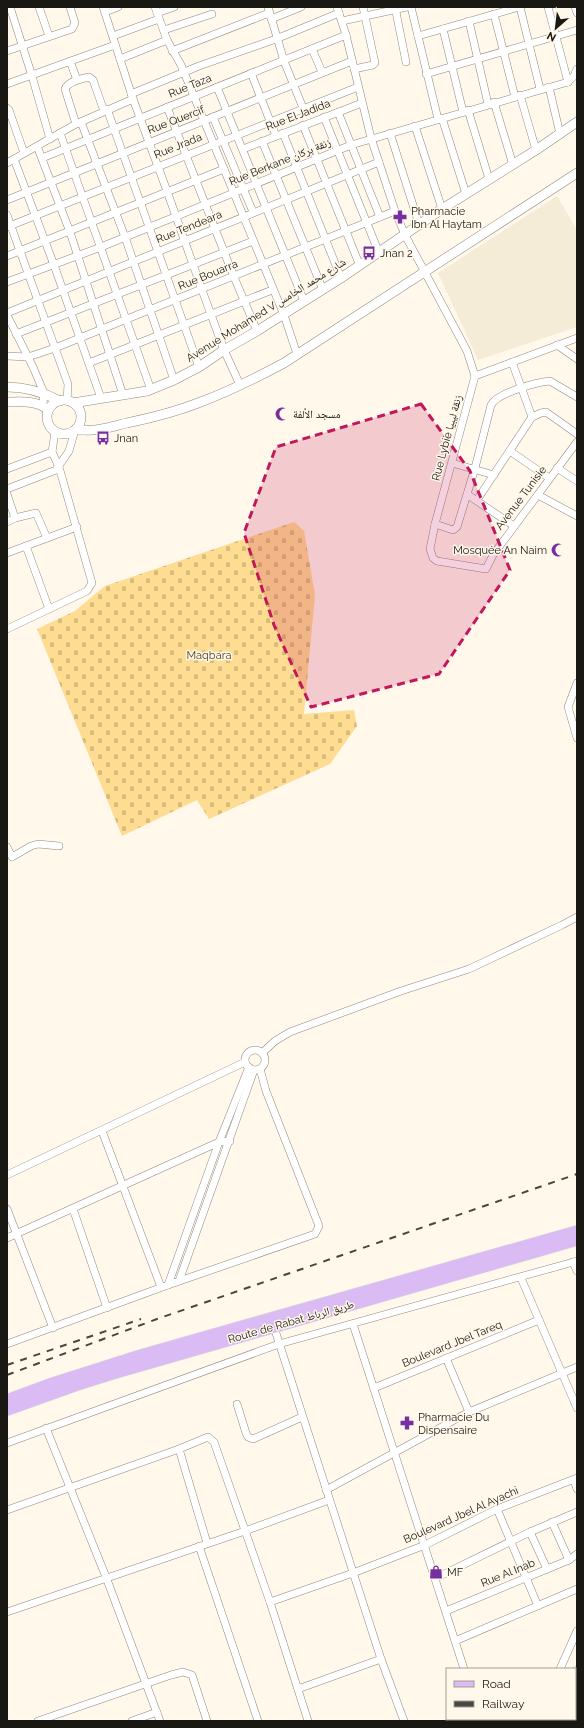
<svg xmlns="http://www.w3.org/2000/svg" width="584" height="1728" font-family="Raleway,'Noto Naskh Arabic',sans-serif">
  <defs>
    <pattern id="cemetery-stones" width="16" height="16" patternUnits="userSpaceOnUse"><rect width="16" height="16" fill="#fedc91"/><path d="M2 7V4a2 2 0 0 1 4 0v3zM10 15v-3a2 2 0 0 1 4 0v3z" fill="#d9bc7c"/></pattern>
  </defs>
  <rect width="100%" height="100%" fill="#fff8eb"/>
  <polygon fill="#f5ecd7" points="557,196 577,230 577,327 478,360 438,273"/>
  <polygon fill="url(#cemetery-stones)" points="294,522 304,531 315,595 304,714 354,710 357,726 330,764 209,819 197,800 122,836 37,629 75,611 105,586"/>
  <g fill="none" stroke-linecap="round" stroke-linejoin="round">
    <g stroke="#908a7e" stroke-width="8">
      <g id="minor">
        <polyline points="10,7 32,76 50,139"/>
        <polyline points="39,7 49,36"/>
        <polyline points="103,7 133,99 167,191 202,290 224,350 240,385"/>
        <polyline points="155,7 167,40 181,65 224,169 284,315 297,354"/>
        <polyline points="268,7 284,61 303,108"/>
        <polyline points="337,7 346,35 371,138 395,211 405,235 467,351 475,376"/>
        <polyline points="395,7 406,62"/>
        <polyline points="411,7 438,119"/>
        <polyline points="520,7 540,89"/>
        <polyline points="548,7 568,82"/>
        <polyline points="575,7 577,13"/>
        <polyline points="105,12 118,7"/>
        <polyline points="157,13 174,7"/>
        <polyline points="494,14 515,97"/>
        <polyline points="271,19 301,7"/>
        <polyline points="342,21 407,7"/>
        <polyline points="469,21 488,104"/>
        <polyline points="443,29 463,112"/>
        <polyline points="164,30 212,14"/>
        <polyline points="113,36 159,19"/>
        <polyline points="418,36 519,7"/>
        <polyline points="312,49 322,72"/>
        <polyline points="7,51 72,29 75,23 70,7"/>
        <polyline points="172,51 269,13"/>
        <polyline points="120,59 167,40"/>
        <polyline points="70,61 77,80"/>
        <polyline points="354,69 373,65 375,63 363,7"/>
        <polyline points="251,73 276,136"/>
        <polyline points="426,74 577,30"/>
        <polyline points="568,82 574,76 577,69"/>
        <polyline points="7,84 115,45"/>
        <polyline points="217,87 304,301"/>
        <polyline points="549,87 560,134"/>
        <polyline points="131,94 199,66 276,39 339,13"/>
        <polyline points="520,95 536,150"/>
        <polyline points="494,102 513,165"/>
        <polyline points="167,107 234,277 257,331"/>
        <polyline points="7,108 9,110 24,153"/>
        <polyline points="107,109 199,367"/>
        <polyline points="468,110 489,179"/>
        <polyline points="338,112 380,217"/>
        <polyline points="213,117 253,212"/>
        <polyline points="324,117 379,253"/>
        <polyline points="442,118 466,194"/>
        <polyline points="81,122 125,237 174,380"/>
        <path d="M76 124 65 89C68 81 81 79 89 77L93 80 104 111"/>
        <polyline points="303,125 360,266"/>
        <polyline points="415,126 442,209"/>
        <polyline points="60,133 151,390"/>
        <polyline points="283,133 341,278"/>
        <polyline points="390,133 419,224"/>
        <polyline points="262,141 323,290"/>
        <polyline points="37,146 70,232 123,395"/>
        <polyline points="243,149 362,103"/>
        <polyline points="42,158 346,35"/>
        <polyline points="14,159 54,265 101,398"/>
        <polyline points="7,163 76,124 133,99"/>
        <polyline points="7,200 352,61"/>
        <polyline points="7,215 68,384 67,401"/>
        <polyline points="7,227 358,87"/>
        <polyline points="7,256 224,169"/>
        <polyline points="7,282 101,247 351,145 568,82"/>
        <polyline points="7,313 379,162"/>
        <polyline points="7,315 33,367 44,393 43,405"/>
        <polyline points="16,334 253,241"/>
        <polyline points="577,338 475,376 435,524 430,549 433,558 437,561 486,569 493,555 577,442"/>
        <polyline points="557,345 577,359"/>
        <polyline points="7,356 28,357 55,348 395,211"/>
        <polyline points="512,362 532,417"/>
        <polyline points="89,363 272,290"/>
        <polyline points="510,451 549,478"/>
        <polyline points="452,463 494,475"/>
        <polyline points="557,468 577,481"/>
        <polyline points="7,469 52,452"/>
        <polyline points="7,489 56,470 69,451 75,430"/>
        <polyline points="7,494 15,518 7,522"/>
        <polyline points="468,495 514,526"/>
        <polyline points="538,495 577,516"/>
        <polyline points="477,500 532,417 541,413 546,412 577,434"/>
        <polyline points="15,518 36,513 47,538"/>
        <path d="M435 524 453 530 457 527 475 468 491 405C497 393 537 382 550 381L577 397"/>
        <polyline points="26,546 49,609"/>
        <polyline points="7,553 77,527"/>
        <polyline points="7,629 87,591 92,583 59,467 52,452 55,432"/>
        <polyline points="577,683 568,707 577,738"/>
        <polyline points="7,847 12,857 31,846 38,844 59,846"/>
        <circle cx="255" cy="1060" r="10"/>
        <polyline points="262,1053 275,1041 290,1032 401,991 469,969 562,925 577,917"/>
        <polyline points="102,1131 161,1287"/>
        <polyline points="7,1175 245,1062"/>
        <polyline points="7,1209 53,1328"/>
        <polyline points="73,1209 107,1308"/>
        <polyline points="7,1238 219,1142 230,1141"/>
        <polyline points="573,1262 577,1271"/>
        <polyline points="521,1278 577,1408"/>
        <polyline points="179,1281 254,1070"/>
        <polyline points="168,1285 219,1142 249,1067"/>
        <polyline points="353,1324 464,1669"/>
        <polyline points="274,1327 381,1659 404,1721"/>
        <polyline points="7,1344 168,1285 315,1234 319,1226 266,1091 260,1069"/>
        <polyline points="446,1358 469,1412"/>
        <polyline points="374,1388 539,1320"/>
        <polyline points="237,1404 246,1433 248,1437 253,1439 302,1417"/>
        <polyline points="46,1428 106,1577 160,1721"/>
        <polyline points="7,1443 279,1344 577,1261"/>
        <polyline points="179,1449 207,1543"/>
        <polyline points="574,1480 577,1489"/>
        <polyline points="326,1490 469,1412 577,1367"/>
        <polyline points="497,1509 538,1606"/>
        <polyline points="7,1510 179,1449 208,1437 214,1442 270,1602 308,1721"/>
        <polyline points="552,1522 569,1560"/>
        <polyline points="530,1532 547,1569"/>
        <polyline points="199,1546 258,1721"/>
        <polyline points="436,1578 530,1532 577,1512"/>
        <polyline points="270,1602 353,1573 425,1545 497,1509 577,1478"/>
        <polyline points="446,1611 569,1560 577,1554"/>
        <polyline points="7,1612 245,1531 329,1500"/>
        <polyline points="455,1641 577,1589"/>
        <polyline points="560,1669 577,1631"/>
        <polyline points="575,1671 577,1670"/>
        <polyline points="298,1689 381,1659"/>
        <polyline points="575,1701 577,1706"/>
        <polyline points="575,1717 577,1716"/>
        <polyline points="481,1719 482,1721"/>
        <polyline points="38,1721 171,1675 183,1672 192,1675 207,1721"/>
        <polyline points="132,1721 157,1712"/>
        <polyline points="455,1721 460,1719"/>
        <polyline points="565,1721 570,1719"/>
      </g>
    </g>
    <g stroke="#908a7e" stroke-width="10">
      <g id="tertiary">
        <path d="M7 387C26 387 43 392 60 401"/>
        <circle cx="64" cy="417" r="17"/>
        <path d="M7 402C21 402 37 400 48 410"/>
        <polyline points="73,403 147,391 174,380 199,367 224,350 257,331 341,278 442,209 536,150 577,122"/>
        <path d="M76 429C93 433 110 427 127 423 151 418 175 412 198 403 228 392 256 378 284 363L577 173"/>
      </g>
    </g>
    <g stroke="#dadad9" stroke-width="12">
      <g id="primary">
        <polyline points="7,1400 53,1383 141,1355 577,1231"/>
        <polyline points="7,1410 77,1385 112,1374 577,1240"/>
      </g>
    </g>
    <use href="#minor" stroke="#fff" stroke-width="7"/>
    <use href="#tertiary" stroke="#fff" stroke-width="9"/>
    <use href="#primary" stroke="#dabbf3" stroke-width="11"/>
    <g stroke="#49463f" stroke-width="2" stroke-dasharray="7 7" stroke-linecap="butt">
      <polyline points="7,1365 141,1319"/>
      <polyline points="7,1375 157,1319 577,1174"/>
    </g>
  </g>
  <path fill="#c2185b" fill-opacity="0.2" stroke="#c2185b" stroke-width="3" stroke-dasharray="8 5" stroke-linejoin="round" d="M421 404 470 471 510 570 439 674 311 707 274 625 244 533 276 447Z"/>
  <defs>
    <g id="pharmacy-bare" transform="scale(1.08)"><path d="M-2-6h4v4h4v4h-4v4h-4v-4h-4v-4h4Z" fill="#762fa2" stroke="#fff8eb" stroke-width="2.5" paint-order="stroke"/></g>
    <g id="bus-bare" transform="scale(1.08)"><path d="M-5-6H5V4H4V6H2V4H-2V6H-4V4H-5ZM-3.5-4V0h7V-4ZM-3.5 1.2v1.5H-2V1.2ZM2 1.2v1.5H3.5V1.2Z" fill="#762fa2" stroke="#fff8eb" stroke-width="2.5" paint-order="stroke"/></g>
    <g id="mosque-bare" transform="scale(1.08)"><path d="M3.5-4.9A6 6 0 1 0 3.5 4.9A5 5 0 1 1 3.5-4.9Z" fill="#762fa2" stroke="#fff8eb" stroke-width="2.5" paint-order="stroke"/></g>
    <g id="shop-bare" transform="scale(1.08)"><path d="M-5-2.5h2.3a2.7 3.5 0 0 1 5.4 0H5L5.5 6h-11ZM-1.5-2.5h3a1.5 2.3 0 0 0-3 0Z" fill="#762fa2" stroke="#fff8eb" stroke-width="2.5" paint-order="stroke"/></g>
  </defs>
  <g fill-rule="evenodd">
    <use href="#pharmacy-bare" x="400" y="217"/>
    <use href="#bus-bare" x="369" y="253"/>
    <use href="#mosque-bare" x="282" y="414"/>
    <use href="#bus-bare" x="103" y="438"/>
    <use href="#mosque-bare" x="558" y="550"/>
    <use href="#pharmacy-bare" x="407" y="1423"/>
    <use href="#shop-bare" x="436" y="1572"/>
  </g>
  <g text-anchor="middle" dominant-baseline="central" stroke-width="3" stroke-linejoin="round" paint-order="stroke">
    <g font-size="11" fill="#1a1813" stroke="#fff8eb">
      <text transform="translate(190 86) rotate(-22)">Rue Taza</text>
      <text transform="translate(298 115) rotate(-21)">Rue El Jadida</text>
      <text transform="translate(176 120) rotate(-21)">Rue Quercif</text>
      <text transform="translate(178 146) rotate(-22)">Rue Jrada</text>
      <text transform="translate(280 162) rotate(-22)">Rue Berkane زنقة بركان</text>
      <text transform="translate(189 227) rotate(-22)">Rue Tendeara</text>
      <text transform="translate(208 275) rotate(-22)">Rue Bouarra</text>
      <text transform="translate(266 310) rotate(-32)">Avenue Mohamed V شارع محمد الخامس</text>
      <text transform="translate(447 438) rotate(-75)">Rue Lybie زنقة ليبيا</text>
      <text transform="translate(521 498) rotate(-53)">Avenue Tunisie</text>
      <text transform="translate(291 1322) rotate(-16)">Route de Rabat طريق الرباط</text>
      <text transform="translate(452 1344) rotate(-22)">Boulevard Jbel Tareq</text>
      <text transform="translate(461 1515) rotate(-24)">Boulevard Jbel Al Ayachi</text>
      <text transform="translate(508 1573) rotate(-22)">Rue Al Inab</text>
    </g>
    <g font-size="11" fill="#1a1813" stroke="#fff8eb" text-anchor="start">
      <text x="411" y="211">Pharmacie<tspan x="411" dy="13">Ibn Al Haytam</tspan></text>
      <text x="380" y="253">Jnan 2</text>
      <text x="293" y="414">مسجد الألفة</text>
      <text x="114" y="438">Jnan</text>
      <text x="547" y="550" text-anchor="end">Mosquée An Naim</text>
      <text x="418" y="1417">Pharmacie Du<tspan x="418" dy="13">Dispensaire</tspan></text>
      <text x="447" y="1572">MF</text>
    </g>
    <g font-size="11" fill="#514016" stroke="#fff8eb">
      <text x="209" y="655">Maqbara</text>
    </g>
  </g>
  <rect width="584" height="1728" fill="none" stroke="#1a1813" stroke-width="16"/>
  <rect x="446" y="1668" width="130" height="52" fill="#fff8eb" stroke="#a39e95"/>
  <rect x="454" y="1681" width="20" height="6" fill="#dabbf3" stroke="#a39e95"/>
  <text x="482" y="1688" font-size="12" fill="#1a1813">Road</text>
  <rect x="454" y="1701" width="20" height="6" fill="#49463f" stroke="#a39e95"/>
  <text x="482" y="1708" font-size="12" fill="#1a1813">Railway</text>
  <g transform="translate(556 28) rotate(208)" stroke="#fff8eb" stroke-width="3" paint-order="stroke">
  <path d="M0-3L7 15L0 10L-7 15Z" fill="#1a1813"/>
  <text y="-6" font-size="11" font-weight="bold" text-anchor="middle" fill="#1a1813">N</text>
  </g>
</svg>
